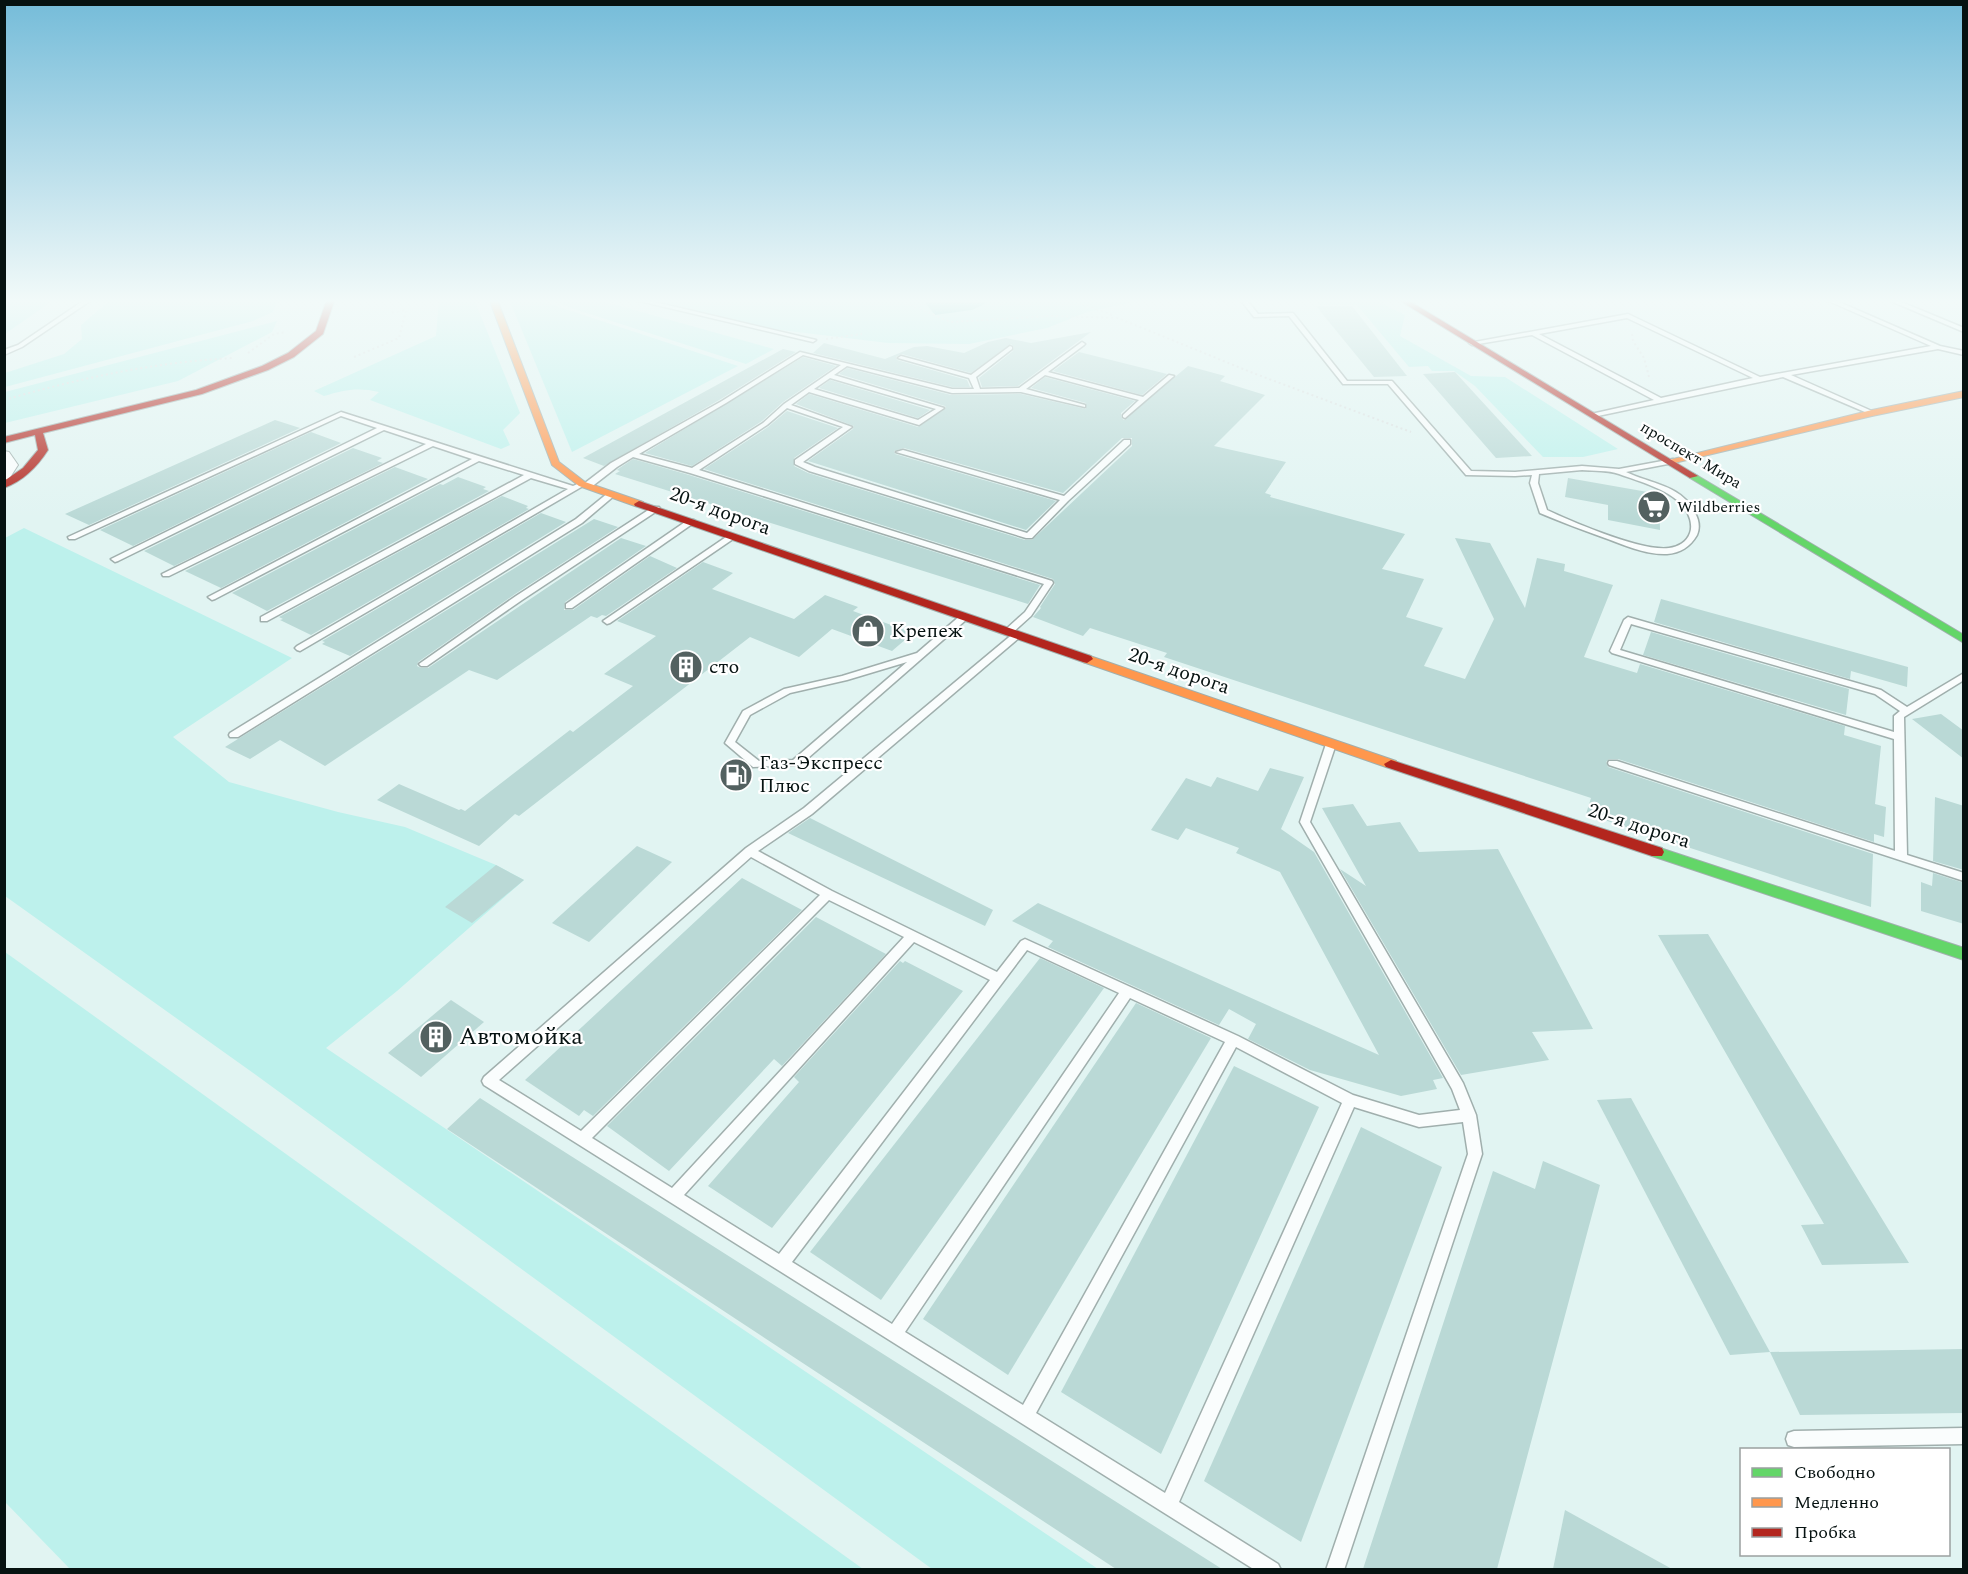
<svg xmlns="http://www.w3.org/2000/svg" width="1968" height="1574" font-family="Spectral,serif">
  <rect width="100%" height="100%" fill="#e1f4f2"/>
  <g fill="#bdf1ec">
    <polygon points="5,299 55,299 5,334"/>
    <polygon points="112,299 278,299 273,312 253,321 5,387 5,373 64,354 82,339 81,325"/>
    <path d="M439 299H474L520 413 503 430 510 445 501 449 370 400 379 392C358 387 344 390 324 396L314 391 436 336Z"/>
    <polygon points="509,299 535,299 738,366 572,452"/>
    <polygon points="549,299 595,299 774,349 746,364 571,308"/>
    <polygon points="649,299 1006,299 999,306 1013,299 1148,299 1087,312 1047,328 969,344 888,343 756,327"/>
    <polygon points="1314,299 1373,299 1405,315 1400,336 1471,376 1505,377 1618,449 1583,457 1543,457 1475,386 1454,371 1432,371 1428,366 1409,367 1357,305 1319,305"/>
    <polygon points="277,321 272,332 178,381 5,423 5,392"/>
    <polygon points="24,528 292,658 173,737 229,782 338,812 405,827 496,865 524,880 397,991 326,1048 1098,1569 932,1569 256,1075 5,896 5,538"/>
    <polygon points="5,952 863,1569 70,1569 5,1502"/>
  </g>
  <polygon fill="#6ac9c2" points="922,299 995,299 972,310 935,315"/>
  <g fill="#bad9d6">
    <polygon points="1316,306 1352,306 1407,376 1374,377"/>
    <polygon points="1091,332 1018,386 982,387 979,378 1013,351 1014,347 1011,344 971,373 902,354 896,357 897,360 967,380 970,387 952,387 813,353 824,343 885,359 914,347 927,346 964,353 988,342 1006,338 1031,343"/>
    <polygon points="783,349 796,352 721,399 604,466 583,458"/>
    <polygon points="1079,352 1167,374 1142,395 1053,371"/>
    <polygon points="803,357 836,366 783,402 762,421 692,466 645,453"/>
    <polygon points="1188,366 1225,376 1220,381 1265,395 1214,446 1286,462 1265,493 1271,495 1270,497 1405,534 1382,569 1424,579 1406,617 1443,628 1424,666 1465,679 1494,619 1455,538 1490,543 1525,608 1537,558 1565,564 1564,571 1613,585 1584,657 1637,673 1640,664 1845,726 1844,735 1881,746 1875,804 1886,807 1884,837 1874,834 1874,842 1618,759 1609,759 1606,762 1608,767 1873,854 1871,907 1586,814 1591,798 1164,657 1167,653 1090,628 1083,636 1033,617 1041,608 1040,607 1055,584 1053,579 704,469 768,427 787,411 838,428 794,458 794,466 808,473 1025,540 1032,540 1132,446 1132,438 1122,438 1063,493 904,448 894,451 895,454 1056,501 1026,530 808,461 853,429 854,426 796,404 809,394 918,427 946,408 945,406 839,374 847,368 951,395 1021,394 1086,409 1086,403 1031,388 1045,377 1135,401 1121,413 1121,417 1124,420"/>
    <polygon points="1455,372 1532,456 1496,458 1423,374"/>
    <polygon points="830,380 930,410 918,418 819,388"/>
    <polygon points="275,420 300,428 89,525 65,514"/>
    <polygon points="311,432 341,443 133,546 100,530"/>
    <polygon points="353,448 382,458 377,461 383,463 174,566 144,551"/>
    <polygon points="633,459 689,475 1040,585 1028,604 615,474 620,471 617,470 618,469"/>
    <polygon points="395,467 428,479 221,588 185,571"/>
    <polygon points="458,477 486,487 483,489 489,491 267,611 232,593 440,484 443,485"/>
    <polygon points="1568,478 1659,494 1660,530 1608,520 1608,505 1565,497"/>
    <polygon points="502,496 528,506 526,508 529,509 311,635 280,620 283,619 279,617"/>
    <polygon points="541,513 566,522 350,656 322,644 325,642 322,641"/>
    <polygon points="594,519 618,527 515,594 418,662 417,666 421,668 428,668 621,538 646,546 565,602 564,610 573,610 650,556 677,568 606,616 602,615 597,618 591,616 497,680 469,670 325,766 280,740 250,759 225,747"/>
    <polygon points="703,562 733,573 712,589 794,619 825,595 858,607 853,611 913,633 892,651 832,629 799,657 750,637 519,816 515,814 479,846 377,800 399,784 459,810 461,809 465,811 570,730 573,732 633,686 604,674 656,636 617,621"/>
    <polygon points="1661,599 1908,667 1907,687 1851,671 1850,679 1654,622"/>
    <polygon points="1651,632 1849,689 1846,715 1643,655"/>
    <polygon points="1941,714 1964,731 1964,759 1912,719"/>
    <polygon points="1270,768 1304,777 1281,829 1314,852 1443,1078 1433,1080 1437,1089 1401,1096 1310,1070 1248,1039 1256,1024 1229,1009 1219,1025 1048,947 1053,941 1012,921 1038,903 1379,1055 1280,872 1236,853 1239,848 1186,828 1178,840 1151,830 1186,778 1211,787 1217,777 1258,791"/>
    <polygon points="1935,797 1964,806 1964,870 1933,861"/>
    <polygon points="1353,804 1367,826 1400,822 1419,852 1498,849 1593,1029 1532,1032 1549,1060 1461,1075 1340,869 1366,886 1322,808"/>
    <polygon points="810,818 993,910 985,926 788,833"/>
    <polygon points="637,846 672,862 589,942 552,923"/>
    <polygon points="496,865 524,880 472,923 445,907"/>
    <polygon points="1933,873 1964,883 1964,924 1921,911 1921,882 1932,886"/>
    <polygon points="742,878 802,910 593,1116 584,1110 579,1116 525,1080"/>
    <polygon points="816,917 886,954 782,1066 774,1059 669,1171 607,1126"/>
    <polygon points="1708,934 1909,1263 1822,1265 1801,1225 1824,1224 1658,935"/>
    <polygon points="1040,958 1104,988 881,1300 810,1252"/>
    <polygon points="900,961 903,963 905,961 963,991 772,1228 708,1186 799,1082 794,1077"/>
    <polygon points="451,1000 484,1022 421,1077 388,1053"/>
    <polygon points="1136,1003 1211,1038 1008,1375 923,1319"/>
    <polygon points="1234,1066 1319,1107 1161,1454 1061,1392"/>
    <polygon points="480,1098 541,1137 1222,1569 1116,1569 447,1129"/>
    <polygon points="1631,1098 1770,1352 1730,1355 1597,1100"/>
    <polygon points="1361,1127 1442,1167 1301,1542 1204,1481"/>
    <polygon points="1543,1161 1600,1185 1497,1569 1363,1569 1493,1171 1535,1189"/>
    <polygon points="1964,1349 1964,1413 1800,1415 1770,1352"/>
    <polygon points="1565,1510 1672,1569 1553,1569"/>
  </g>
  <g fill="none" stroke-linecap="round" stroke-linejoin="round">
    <g stroke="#a0afad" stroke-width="3">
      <g id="lane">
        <polygon points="86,299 93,299 22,347 4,355 4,350 18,345"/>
        <polygon points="631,299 642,299 816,340 813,342"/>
        <path d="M1240 299H1246L1258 314 1293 313 1347 381H1392L1471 471 1515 472 1582 466 1619 469 1673 459V463L1626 472C1651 484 1682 485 1695 513 1699 520 1700 528 1697 535 1690 547 1680 553 1667 554 1646 555 1624 545 1605 538 1583 530 1561 522 1540 513L1530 483 1532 475 1515 476 1466 475 1388 384H1343L1289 316 1254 317ZM1582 470C1593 471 1608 470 1619 474 1643 483 1682 492 1690 519 1691 523 1692 528 1690 533 1687 542 1678 547 1669 548 1642 552 1573 522 1547 510L1538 483 1539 474Z"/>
        <path d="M1824 299H1832L1940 346 1964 351V355L1938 349 1791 375 1874 412V414L1872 415 1783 377 1593 417 1590 415 1591 414 1654 400 1532 335 1472 345 1469 343 1628 314 1760 377 1931 346ZM1627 318 1753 378 1661 398 1539 334Z"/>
        <polygon points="1886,299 1894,299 1964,328 1964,332"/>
        <path d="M1082 342 1085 344 1084 345 1048 372 1143 397 1169 375 1174 376 1125 418 1123 417V415L1139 400 1045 375 1026 389 1085 405V407L1021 392 952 393 847 366 834 375 944 408 919 425 809 392 791 405 852 427 803 462 815 467 1027 533 1060 500 896 452 903 450 1064 496 1124 440H1130V444L1068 501 1032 538H1026L809 471 795 464V460L843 427 787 408 767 425 699 470 1052 581 1053 583 1031 616 1011 634 1008 635 1003 632 1005 630 1025 612 1044 584 690 473 633 457 617 467 590 488 583 486 300 651 297 650 295 648 297 646 568 489 531 478 267 621H261V617L524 475 479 461 215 599 212 600 208 597 472 459 433 446 169 576H163L162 574 426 444 384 430 118 561 115 562 111 559 377 428 341 416 75 539H69L68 537 341 412 573 486 582 482 585 483 611 463 722 401 800 352 952 389H974L969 378 898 358 901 356 971 375 1010 346 1012 347V349L976 377 980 389 1019 388ZM803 355 841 365 784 404 763 423 692 468 639 454 726 403ZM830 378 936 409 918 420 814 389Z"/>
        <polygon points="608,493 614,493 615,495 582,523 238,737 230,737 229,735 230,733 576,519"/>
        <polygon points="653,507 659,507 660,509 522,600 427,666 421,666 419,664 516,596"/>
        <polygon points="688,520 694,520 695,522 572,608 566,608 566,604"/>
        <polygon points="729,535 735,535 736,537 610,623 607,624 603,621"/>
        <path d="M964 614 967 615V619L800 765 753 767 725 743 743 711 784 689 842 676 917 653 961 615ZM907 662 793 760 759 761 735 742 750 715 790 693 847 680Z"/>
        <path d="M1628 617 1881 690 1907 707 1964 673V680L1904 717 1907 855 1964 873V881L1609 765 1608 763 1609 761H1617L1895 851 1894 739 1612 653 1610 651 1624 620ZM1631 624 1875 694 1900 711 1894 716V732L1620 650Z"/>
        <path d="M1017 632 1022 635 1020 637 812 814 758 851 832 891 997 972 1021 941 1025 939 1238 1036 1353 1095 1419 1115 1460 1110 1452 1089 1300 822 1326 744 1331 741 1335 742 1336 744 1310 822 1463 1083 1476 1115 1482 1154 1344 1570H1326L1468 1154 1463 1122 1419 1127 1354 1107 1179 1502 1278 1564 1281 1570H1255L484 1085 482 1081 484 1077 746 848 804 808 1014 633ZM751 857 820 895 581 1131 499 1080ZM829 900 904 937 672 1188 592 1138ZM914 942 990 980 779 1254 684 1195ZM1027 950 1119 993 892 1324 792 1262ZM1130 998 1225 1042 1023 1405 905 1332ZM1236 1047 1342 1103 1165 1493 1036 1413Z"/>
        <polygon points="1964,1428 1964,1444 1794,1447 1788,1445 1786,1439 1788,1433 1794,1431"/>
      </g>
    </g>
    <g stroke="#a0afad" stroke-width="2">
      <polygon id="street" points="4,451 9,452 18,465 9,479 4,480"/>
    </g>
    <g stroke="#a0afad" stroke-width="2">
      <g id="fast">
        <polygon points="1693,473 1964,635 1964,643 1690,478 1688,476"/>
        <polygon points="1657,847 1964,948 1964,960 1652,856 1650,852 1652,848"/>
      </g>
    </g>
    <g stroke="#a0afad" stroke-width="2">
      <g id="slow">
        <polygon points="489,299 497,299 559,462 585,482 643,502 643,506 635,506 579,486 552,465"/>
        <polygon points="1964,391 1964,397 1872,416 1670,464 1665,461 1872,410"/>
        <polygon points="1087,655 1396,761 1398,764 1396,767 1386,767 1083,662 1081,659"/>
      </g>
    </g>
    <g stroke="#a0afad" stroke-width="2">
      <g id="jam">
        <path d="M327 299H335L323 334 294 357 268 370 202 394 43 433 48 450C37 467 23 481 4 488V481L23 468 38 450 35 435 4 443V437L196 390 262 366 288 353 316 331Z"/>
        <polygon points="1397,299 1406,299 1698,476 1690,478"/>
        <polygon points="639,501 1091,656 1093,659 1087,663 1083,662 635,506 634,504"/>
        <polygon points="1391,760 1662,848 1664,852 1662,856 1652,856 1386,767 1384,764"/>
      </g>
    </g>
    <g stroke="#dbe0e0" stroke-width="2" stroke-dasharray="2 3" stroke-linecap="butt">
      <polyline points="896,299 951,322 1050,316 1118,318 1253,373 1411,432"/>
      <polyline points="1068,299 1115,316"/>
      <polyline points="1632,334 1633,341 1644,358 1649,377"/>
      <polyline points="826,339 862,334"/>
      <polyline points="248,353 274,334 286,332"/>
      <polyline points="354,357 399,338 406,310 390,313"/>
      <path d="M4 400C80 378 155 362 234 358"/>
    </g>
    <use href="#lane" fill="#fafdfd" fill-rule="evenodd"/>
    <use href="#street" fill="#fafdfd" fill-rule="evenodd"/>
    <use href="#fast" fill="#63d668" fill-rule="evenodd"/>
    <use href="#slow" fill="#ff974d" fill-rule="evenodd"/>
    <use href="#jam" fill="#b3261e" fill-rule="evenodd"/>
  </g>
  <linearGradient id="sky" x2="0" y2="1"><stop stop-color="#75bcd9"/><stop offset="0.58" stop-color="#f2faf9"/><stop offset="1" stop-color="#f2faf9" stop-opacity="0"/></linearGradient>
  <rect width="1968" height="519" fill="url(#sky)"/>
  <defs>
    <g id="supermarket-disc" transform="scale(1.725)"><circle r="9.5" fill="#536160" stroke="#fff"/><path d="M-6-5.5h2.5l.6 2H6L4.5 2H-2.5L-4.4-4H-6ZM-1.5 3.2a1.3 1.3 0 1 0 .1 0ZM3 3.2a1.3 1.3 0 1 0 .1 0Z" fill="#fff"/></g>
    <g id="shop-disc" transform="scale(1.725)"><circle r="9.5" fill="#536160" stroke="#fff"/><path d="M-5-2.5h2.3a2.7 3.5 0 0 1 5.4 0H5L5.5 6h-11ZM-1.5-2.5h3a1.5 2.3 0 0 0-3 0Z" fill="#fff"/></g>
    <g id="building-disc" transform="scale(1.725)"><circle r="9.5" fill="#536160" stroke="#fff"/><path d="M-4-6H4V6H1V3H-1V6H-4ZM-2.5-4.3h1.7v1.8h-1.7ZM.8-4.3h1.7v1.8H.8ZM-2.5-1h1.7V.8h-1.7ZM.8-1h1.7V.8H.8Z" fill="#fff"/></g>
    <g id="fuel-disc" transform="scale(1.725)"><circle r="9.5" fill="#536160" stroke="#fff"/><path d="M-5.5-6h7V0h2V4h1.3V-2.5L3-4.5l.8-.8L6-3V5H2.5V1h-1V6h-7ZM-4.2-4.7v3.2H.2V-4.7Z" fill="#fff"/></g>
  </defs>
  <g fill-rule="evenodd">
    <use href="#supermarket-disc" x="1654" y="507"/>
    <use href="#shop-disc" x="868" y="631"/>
    <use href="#building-disc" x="686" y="667"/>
    <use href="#fuel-disc" x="736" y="775"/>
    <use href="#building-disc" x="436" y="1037"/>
  </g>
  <g text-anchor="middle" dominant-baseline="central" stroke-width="4.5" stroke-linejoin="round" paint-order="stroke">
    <g font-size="16" fill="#061211" stroke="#fff">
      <text transform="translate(1691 455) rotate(31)">проспект Мира</text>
    </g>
    <g font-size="16" fill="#061211" stroke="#fff" text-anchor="start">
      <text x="1677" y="507">Wildberries</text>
    </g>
    <g font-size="20" fill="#061211" stroke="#fff">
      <text transform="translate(720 511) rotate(20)">20-я дорога</text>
      <text transform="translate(1179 671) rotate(19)">20-я дорога</text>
      <text transform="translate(1639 826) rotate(18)">20-я дорога</text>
    </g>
    <g font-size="20" fill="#061211" stroke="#fff" text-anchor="start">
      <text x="891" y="631">Крепеж</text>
      <text x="709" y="667">сто</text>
      <text x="759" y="763">Газ-Экспресс<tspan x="759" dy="23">Плюс</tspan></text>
    </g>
    <g font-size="24" fill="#061211" stroke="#fff" text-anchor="start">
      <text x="459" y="1037">Автомойка</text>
    </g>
  </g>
  <rect width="1968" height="1574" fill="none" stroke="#061211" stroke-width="12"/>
  <rect x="1740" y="1448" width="210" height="108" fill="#ffffff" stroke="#9ba0a0" stroke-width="1.5"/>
  <rect x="1752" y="1468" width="30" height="9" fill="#63d668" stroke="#9ba0a0" stroke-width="1.5"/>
  <text x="1794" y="1478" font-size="18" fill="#061211">Свободно</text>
  <rect x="1752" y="1498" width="30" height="9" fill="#ff974d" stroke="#9ba0a0" stroke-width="1.5"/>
  <text x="1794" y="1508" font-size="18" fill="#061211">Медленно</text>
  <rect x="1752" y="1528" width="30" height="9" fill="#b3261e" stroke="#9ba0a0" stroke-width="1.5"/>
  <text x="1794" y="1538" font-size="18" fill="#061211">Пробка</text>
</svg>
